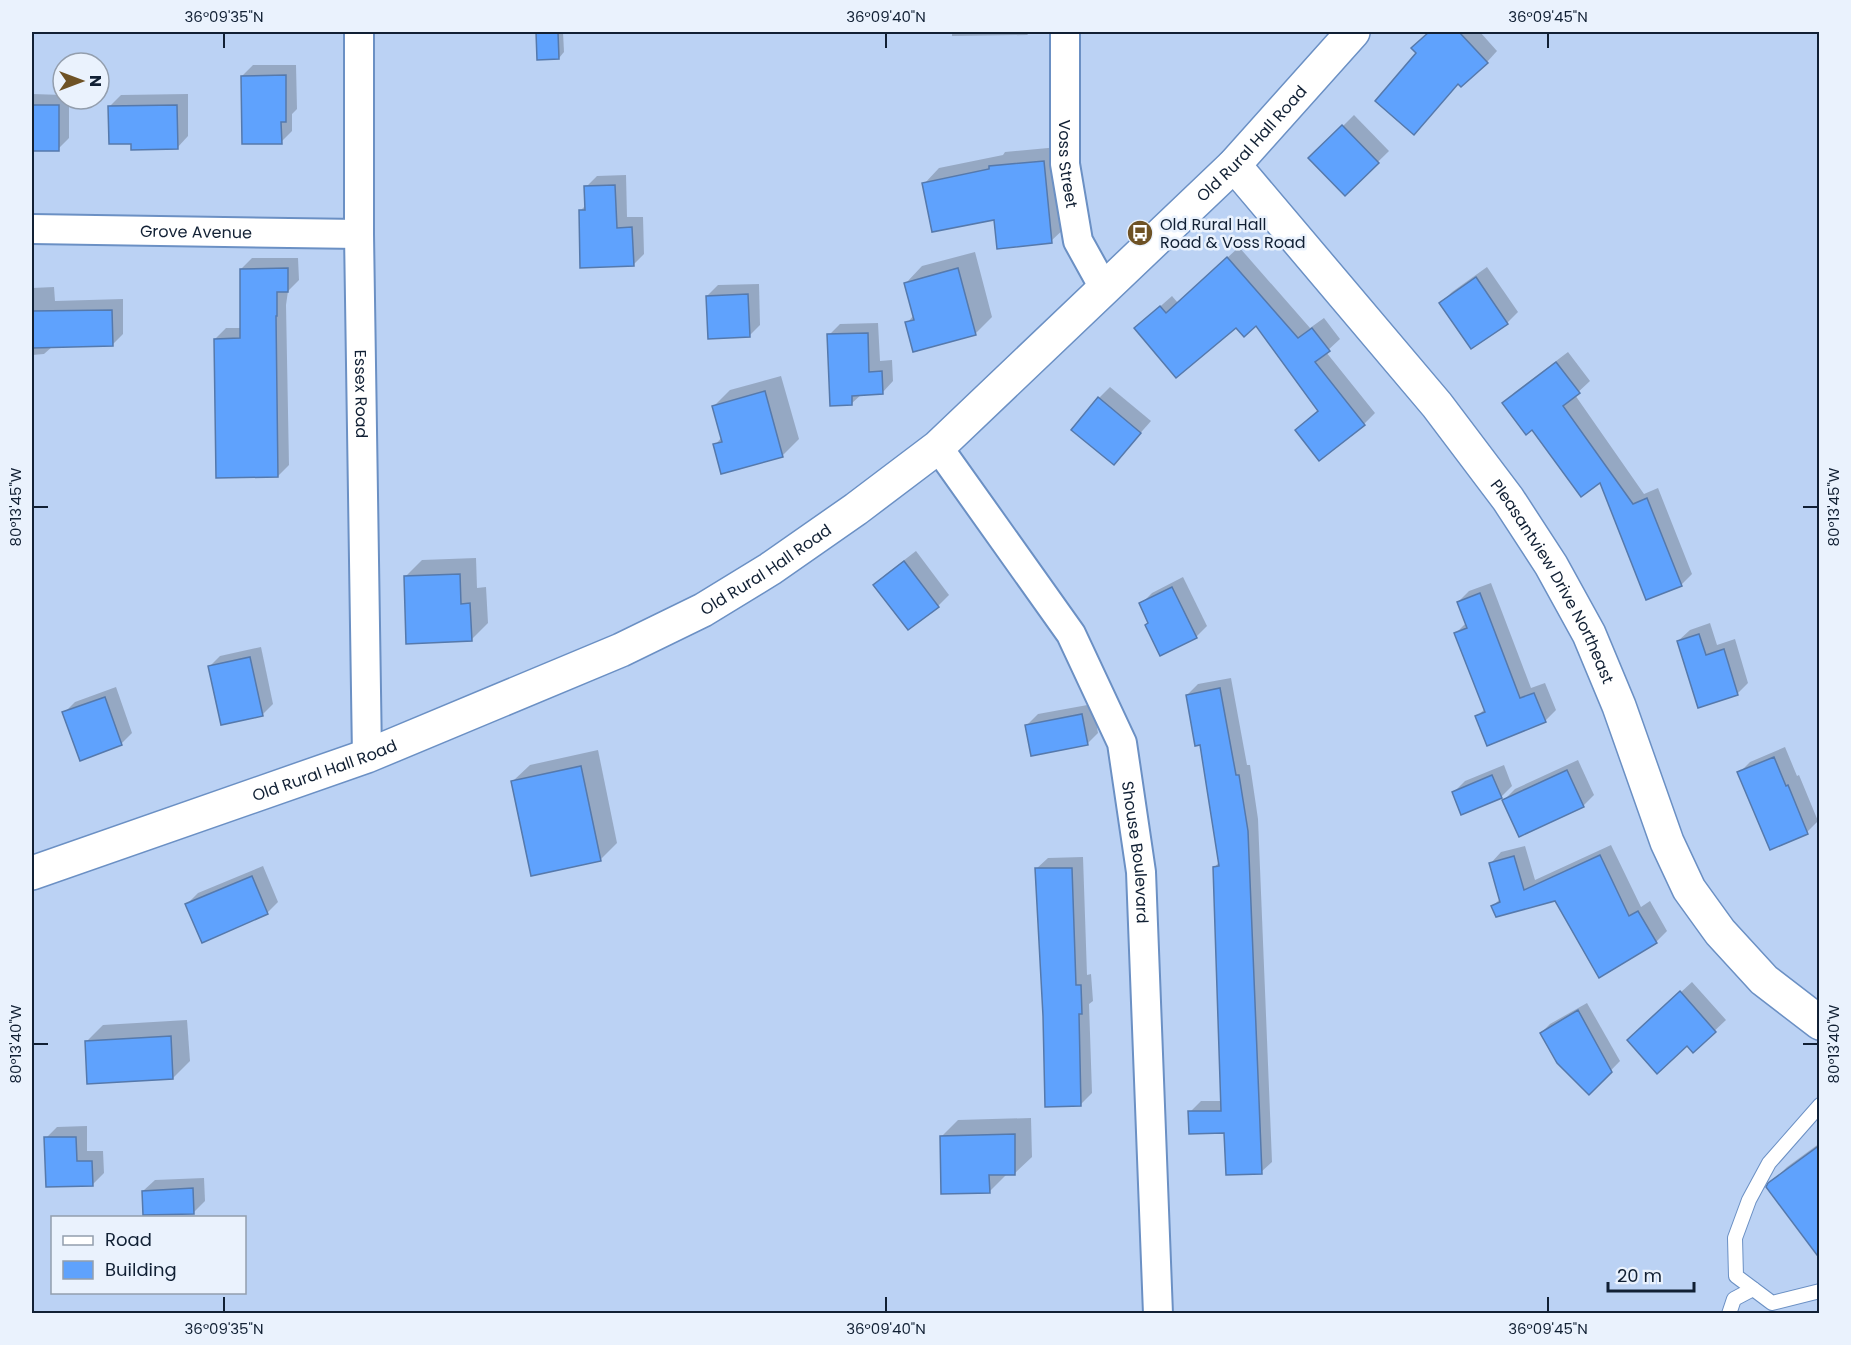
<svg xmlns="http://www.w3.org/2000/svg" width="1851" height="1345" font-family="Poppins,sans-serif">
  <rect width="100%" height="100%" fill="#bbd2f4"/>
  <g fill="#0003">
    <polygon points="537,32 563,32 564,52 559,58 539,59"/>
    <polygon points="952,32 1031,32 1027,35 952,36"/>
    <polygon points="1430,32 1480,32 1497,51 1487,62 1418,53 1413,48"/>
    <polygon points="253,65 296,65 297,109 292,114 292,131 281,142 242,76"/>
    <polygon points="32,94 63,95 63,99 69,99 69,138 58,149 32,149"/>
    <polygon points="188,94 188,136 177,148 110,106 121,95"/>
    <polygon points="1354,115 1389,151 1345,194 1311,158"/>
    <polygon points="1059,147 1067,226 1051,241 995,218 924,184 939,168 1003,155 1005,152"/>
    <polygon points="626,175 627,217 643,217 644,254 633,265 580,211 586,205 586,187 597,176"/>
    <polygon points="1239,247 1310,328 1324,318 1340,339 1326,352 1375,413 1364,424 1297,430 1319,410 1257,324 1136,328 1172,296 1178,303"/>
    <polygon points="975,252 992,317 975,334 907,323 914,315 906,283 922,266"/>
    <polygon points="252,258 298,258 299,280 288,291 286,305 289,465 278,476 215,339 226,328 241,328 241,269"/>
    <polygon points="1487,267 1518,312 1507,323 1472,347 1441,303 1452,292"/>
    <polygon points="759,284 760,325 749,336 707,296 718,285"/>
    <polygon points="54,287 55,301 123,299 123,334 112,345 53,346 44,354 32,355 32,288"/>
    <polygon points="878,323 880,361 892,360 893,381 882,393 862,394 852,403 829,335 840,324"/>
    <polygon points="1568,352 1590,381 1575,395 1644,494 1658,488 1692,574 1681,585 1601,481 1504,403 1515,392"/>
    <polygon points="781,376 799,439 782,456 715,445 722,437 714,406 730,390"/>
    <polygon points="1110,387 1151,421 1114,463 1099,398"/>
    <polygon points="916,551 949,595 938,606 875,585 886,574"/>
    <polygon points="476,558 477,588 486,587 488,623 471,640 405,577 422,560"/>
    <polygon points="1183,577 1207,626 1196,637 1150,622 1141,604 1152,593"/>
    <polygon points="1491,583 1531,688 1545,683 1556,710 1545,721 1477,716 1485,709 1456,633 1466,623 1458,602 1469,591"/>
    <polygon points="1710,623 1717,645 1735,639 1748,683 1737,694 1678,641 1690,630"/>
    <polygon points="261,647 273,704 262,715 209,667 220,656"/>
    <polygon points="1231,678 1247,765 1250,765 1258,819 1272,1162 1261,1172 1226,1131 1190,1112 1201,1101 1222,1101 1215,867 1219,862 1201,743 1187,695 1198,684"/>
    <polygon points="116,687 132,733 121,744 64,713 75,702"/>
    <polygon points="1093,704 1098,733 1087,744 1027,725 1038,714"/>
    <polygon points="1785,747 1797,776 1799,775 1818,821 1807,832 1770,848 1739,773 1750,762"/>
    <polygon points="598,750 617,843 600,860 513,781 530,765"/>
    <polygon points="1578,760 1594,795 1583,806 1504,800 1515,789"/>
    <polygon points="1504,765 1512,786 1501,797 1454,792 1465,781"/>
    <polygon points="1611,845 1641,907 1650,901 1667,931 1656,942 1555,899 1493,906 1500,899 1490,864 1501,852 1525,846 1535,880"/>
    <polygon points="1083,857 1087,975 1091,974 1093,1001 1089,1004 1092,1093 1081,1104 1044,1016 1036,869 1048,858"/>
    <polygon points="263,866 278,902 267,913 187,904 198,893"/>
    <polygon points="1692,982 1726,1020 1693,1051 1687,1044 1640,1030"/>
    <polygon points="1587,1003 1620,1061 1589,1093 1541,1033 1550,1024"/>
    <polygon points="187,1020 190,1061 173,1078 86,1042 103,1025"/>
    <polygon points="1031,1118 1032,1157 1015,1173 1006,1175 989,1192 941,1137 958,1120"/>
    <polygon points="87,1126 87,1151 103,1151 104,1173 93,1184 46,1138 57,1127"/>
    <polygon points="1820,1143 1820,1247 1770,1184 1787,1167"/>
    <polygon points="204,1178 205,1201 194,1212 143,1191 155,1180"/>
  </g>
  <g fill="#5fa2fd" stroke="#5579ac" stroke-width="1.5">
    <polygon points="536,32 558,32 559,59 537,60"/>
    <polygon points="1429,32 1459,32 1488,63 1461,87 1458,84 1414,135 1375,101 1416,53 1411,48"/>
    <polygon points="286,75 286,122 281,122 282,144 242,144 241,76"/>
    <rect x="32" y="105" width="27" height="46"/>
    <polygon points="177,105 178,149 131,150 131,144 109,144 108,106"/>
    <polygon points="1342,125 1379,163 1345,196 1308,158"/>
    <polygon points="1044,161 1052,243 997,249 994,220 932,232 922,183 989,169 989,166"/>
    <polygon points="615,185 617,228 632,227 634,266 580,268 579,210 585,210 584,186"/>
    <polygon points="1227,257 1298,338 1312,328 1330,351 1315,362 1365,425 1319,461 1295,430 1318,411 1256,326 1244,337 1236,328 1176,378 1134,328 1160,306 1166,313"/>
    <polygon points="288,268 288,292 277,292 277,316 276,316 278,477 216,478 214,339 240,338 240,269"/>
    <polygon points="958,268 976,335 913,352 905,322 914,320 904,283"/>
    <polygon points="1476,277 1508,324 1471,349 1439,303"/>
    <polygon points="748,294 750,337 708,339 706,296"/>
    <polygon points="112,310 113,346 32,348 32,311"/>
    <polygon points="868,333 869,372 882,371 883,394 852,396 852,405 830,406 827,334"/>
    <polygon points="1556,362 1580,393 1563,406 1633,504 1647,498 1682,586 1646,600 1600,483 1581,497 1532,430 1526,435 1502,403"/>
    <polygon points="765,391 783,457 721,474 713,444 722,442 712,406"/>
    <polygon points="1098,397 1141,433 1114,465 1071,430"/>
    <polygon points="904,561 939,607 908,630 873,585"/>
    <polygon points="460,574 461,604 470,603 472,641 406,644 404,576"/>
    <polygon points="1172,587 1197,638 1160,656 1145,625 1148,623 1139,603"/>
    <polygon points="1480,593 1520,698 1534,693 1546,722 1487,746 1475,716 1485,712 1454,633 1467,628 1457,602"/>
    <polygon points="1699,634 1706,655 1724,649 1738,695 1698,708 1677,641"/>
    <polygon points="250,657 263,716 221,725 208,666"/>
    <polygon points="1220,688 1236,775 1239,775 1248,831 1262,1174 1226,1175 1224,1133 1189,1134 1188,1111 1221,1111 1213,867 1219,866 1200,745 1195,746 1186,695"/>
    <polygon points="105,697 122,745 80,761 62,712"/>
    <polygon points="1082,714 1088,745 1031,756 1025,725"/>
    <polygon points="1774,757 1786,786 1788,785 1808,834 1770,850 1737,772"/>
    <polygon points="581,766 601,861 531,876 511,781"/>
    <polygon points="1567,770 1584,807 1519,837 1502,800"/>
    <polygon points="1492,775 1502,798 1461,815 1452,792"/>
    <polygon points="1600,855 1629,916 1638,911 1657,943 1599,978 1555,901 1496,917 1491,906 1500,902 1489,863 1514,856 1524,890"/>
    <polygon points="1035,868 1072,868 1076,985 1081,985 1082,1014 1079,1014 1081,1106 1045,1107 1043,1016"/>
    <polygon points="252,876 268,914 202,943 185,904"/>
    <polygon points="1680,991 1716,1032 1693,1053 1687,1046 1657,1074 1627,1040"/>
    <polygon points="1578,1010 1612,1072 1589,1095 1557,1063 1540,1033"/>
    <polygon points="171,1036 173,1079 87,1084 85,1041"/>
    <polygon points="1015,1134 1015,1175 989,1175 990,1193 941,1194 940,1136"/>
    <polygon points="44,1137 76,1137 77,1161 92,1161 93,1186 46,1187"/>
    <polygon points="1820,1145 1820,1259 1766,1187 1768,1183"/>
    <polygon points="193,1188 194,1214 143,1215 142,1191"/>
  </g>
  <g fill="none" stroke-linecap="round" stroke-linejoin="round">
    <g stroke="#6b90c4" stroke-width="16">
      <g id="service">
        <polyline points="1820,1105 1769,1163 1749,1200 1735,1238 1736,1276 1772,1303 1820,1291"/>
        <polyline points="1729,1314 1734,1299 1753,1289"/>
      </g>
    </g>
    <g stroke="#6b90c4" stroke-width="32">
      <g id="minor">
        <path id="s1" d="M359 32V234L367 756"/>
        <path id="s2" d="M1065 32V164L1078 241 1104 288"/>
        <path id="s3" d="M32 229 359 234"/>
        <path id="s4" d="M938 447 1071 634 1122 743 1141 872 1158 1314"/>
      </g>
    </g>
    <g stroke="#6b90c4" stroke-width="36">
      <g id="tertiary">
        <path id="s5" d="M1234 165 1437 405 1508 499 1551 565 1589 634 1619 706 1667 842 1689 889 1720 932 1764 980 1820 1023"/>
      </g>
    </g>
    <g stroke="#6b90c4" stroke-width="36">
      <g id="secondary">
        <path id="s6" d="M32 873 367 756 621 650 703 610 770 569 856 509 938 447 1234 165 1353 32"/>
      </g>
    </g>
    <use href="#service" stroke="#fff" stroke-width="14"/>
    <use href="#minor" stroke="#fff" stroke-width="28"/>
    <use href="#tertiary" stroke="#fff" stroke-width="33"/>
    <use href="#secondary" stroke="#fff" stroke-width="33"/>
  </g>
  <path fill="none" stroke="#112034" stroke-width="2" d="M224 33V48M886 33V48M1548 33V48M33 507H48M1803 507H1818M33 1044H48M1803 1044H1818M224 1297V1312M886 1297V1312M1548 1297V1312"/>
  <defs>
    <g id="bus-disc" transform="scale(1.35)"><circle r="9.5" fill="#6e5225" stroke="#eaf2fd"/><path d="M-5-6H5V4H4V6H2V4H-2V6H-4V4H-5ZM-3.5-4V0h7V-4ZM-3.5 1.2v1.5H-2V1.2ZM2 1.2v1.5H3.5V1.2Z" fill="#fff"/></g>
  </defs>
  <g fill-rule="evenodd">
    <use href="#bus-disc" x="1140" y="233"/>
  </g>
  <g text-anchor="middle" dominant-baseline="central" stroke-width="5" stroke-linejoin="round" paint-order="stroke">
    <g font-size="16" fill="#112034" stroke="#eaf2fd">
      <text stroke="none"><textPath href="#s6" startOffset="1444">Old Rural Hall Road</textPath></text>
      <text stroke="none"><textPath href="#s2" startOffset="132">Voss Street</textPath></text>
      <text stroke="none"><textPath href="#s3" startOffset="164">Grove Avenue</textPath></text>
      <text stroke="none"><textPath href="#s1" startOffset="362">Essex Road</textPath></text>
      <text stroke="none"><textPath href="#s6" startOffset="796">Old Rural Hall Road</textPath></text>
      <text stroke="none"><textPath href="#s5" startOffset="526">Pleasantview Drive Northeast</textPath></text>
      <text stroke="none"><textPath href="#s6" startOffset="310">Old Rural Hall Road</textPath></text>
      <text stroke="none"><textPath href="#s4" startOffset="460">Shouse Boulevard</textPath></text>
    </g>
    <g font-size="16" fill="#112034" stroke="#eaf2fd" text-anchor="start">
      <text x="1160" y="224">Old Rural Hall<tspan x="1160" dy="18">Road &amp; Voss Road</tspan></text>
    </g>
  </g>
  <rect width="1851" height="1345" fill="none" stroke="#eaf2fd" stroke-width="66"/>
  <rect x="51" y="1216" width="195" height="78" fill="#eaf2fd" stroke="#939ead" stroke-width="1.5"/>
  <rect x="63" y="1236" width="30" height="9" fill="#ffffff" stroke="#939ead" stroke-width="1.5"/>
  <text x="105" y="1246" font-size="18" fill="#112034">Road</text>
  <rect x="63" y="1261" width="30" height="18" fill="#5fa2fd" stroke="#939ead" stroke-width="1.5"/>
  <text x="105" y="1276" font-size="18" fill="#112034">Building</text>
  <g transform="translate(81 81) rotate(90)"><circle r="28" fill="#eaf2fd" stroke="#939ead" stroke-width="1.5"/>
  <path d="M0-4.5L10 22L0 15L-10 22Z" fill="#6e5225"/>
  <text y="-9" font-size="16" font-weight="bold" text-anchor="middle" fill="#112034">N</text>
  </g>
  <path d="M1608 1282v9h86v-9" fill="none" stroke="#112034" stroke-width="3"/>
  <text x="1617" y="1282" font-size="18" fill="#112034" stroke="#eaf2fd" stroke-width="4.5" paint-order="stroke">20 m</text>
  <rect x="33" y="33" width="1785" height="1279" fill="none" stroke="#112034" stroke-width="2"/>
  <g font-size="15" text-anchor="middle" fill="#112034">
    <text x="224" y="22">36°09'35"N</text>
    <text x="886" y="22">36°09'40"N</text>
    <text x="1548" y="22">36°09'45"N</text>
    <text transform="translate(1834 507) rotate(-90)" y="5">80°13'45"W</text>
    <text transform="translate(16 507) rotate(-90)" y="5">80°13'45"W</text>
    <text transform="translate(16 1044) rotate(-90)" y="5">80°13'40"W</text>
    <text transform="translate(1834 1044) rotate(-90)" y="5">80°13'40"W</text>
    <text x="224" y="1334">36°09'35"N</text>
    <text x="886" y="1334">36°09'40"N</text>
    <text x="1548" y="1334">36°09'45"N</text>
  </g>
</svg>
